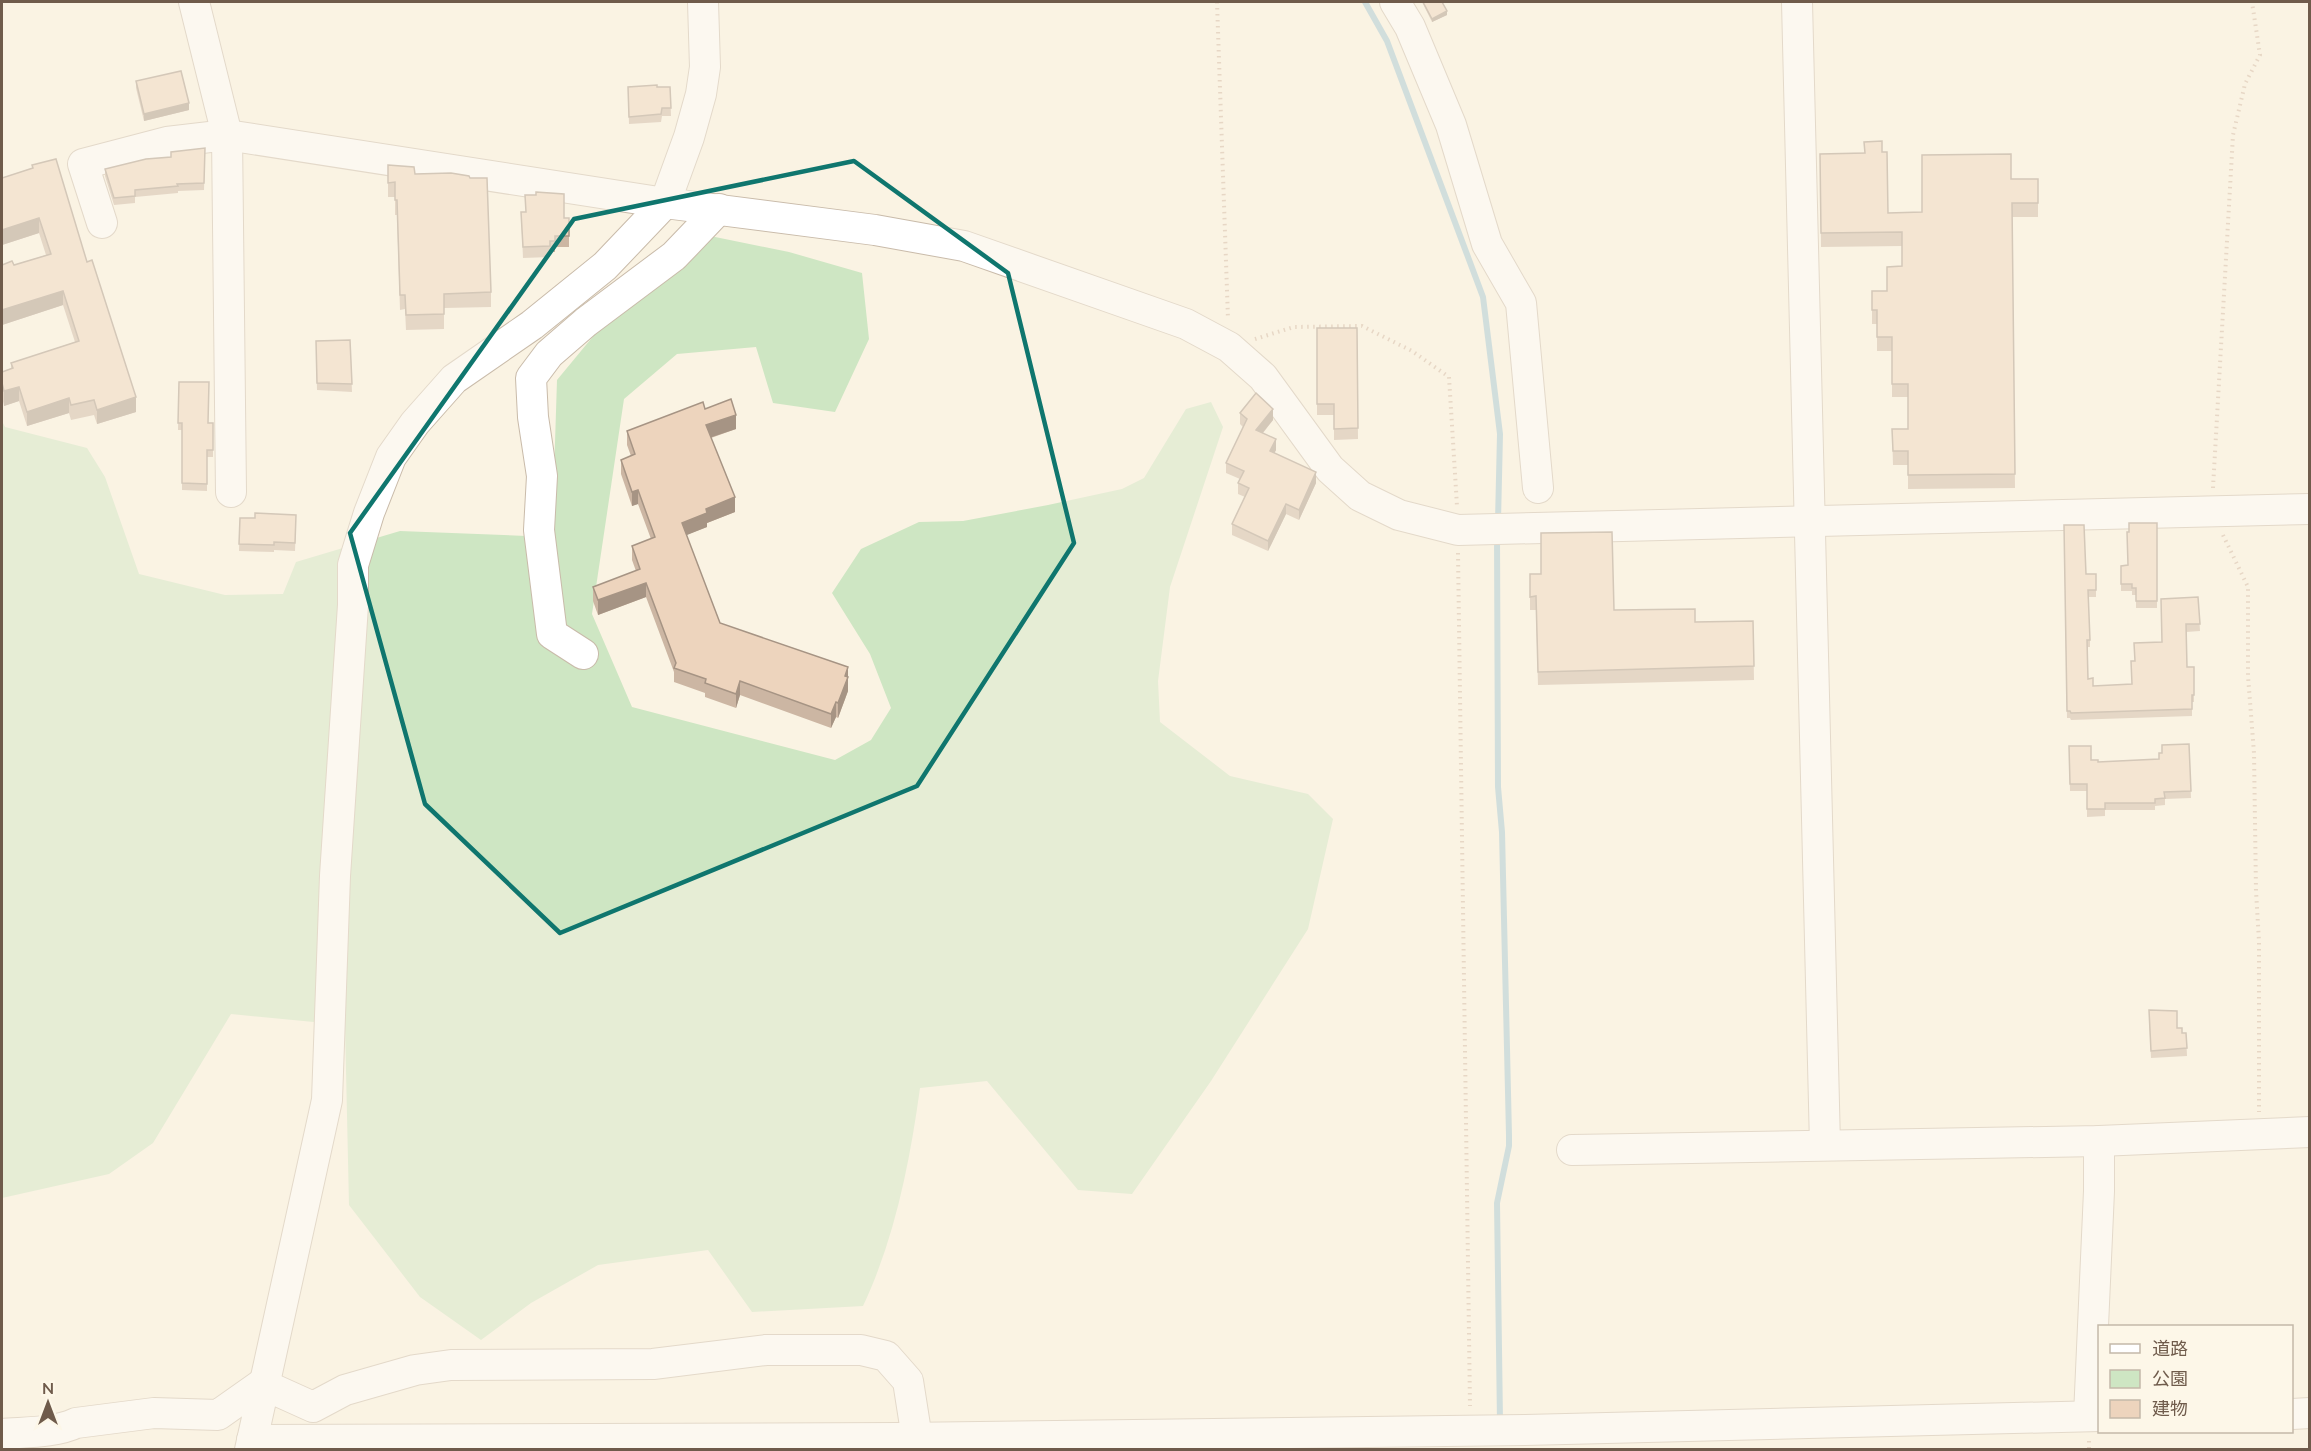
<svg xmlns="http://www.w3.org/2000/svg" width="2311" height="1451" font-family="Mulish,'Noto Sans JP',sans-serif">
  <rect width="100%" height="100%" fill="#faf3e3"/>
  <path fill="#cee6c3" d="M681 230 789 252 862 273 869 339 835 412 773 403 756 347 677 354 624 399 592 614 632 707 835 760 871 740 891 708 870 654 832 593 861 549 919 522 963 521 1048 505 1122 489 1144 478 1186 409 1211 402 1223 427 1170 587 1158 681 1160 722 1230 776 1308 794 1333 819 1308 929 1211 1081 1132 1194 1078 1190 987 1081 920 1088C910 1161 895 1238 863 1306L752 1312 708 1250 598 1265 531 1303 481 1340 420 1297 349 1205 345 1025 231 1014 153 1143 109 1174 2 1198V421L5 427 87 448 105 477 139 574 225 595 283 594 296 562 400 531 552 537 557 380Z"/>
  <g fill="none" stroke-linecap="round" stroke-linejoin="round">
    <g stroke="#a1c6d2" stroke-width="6">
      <polyline points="1365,2 1387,41 1483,297 1500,434 1498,521"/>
      <polyline points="1497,537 1498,787 1502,832 1509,1135 1509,1146 1497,1203 1500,1422"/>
    </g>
    <g stroke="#c9bbaa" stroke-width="32">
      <g id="minor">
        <polyline points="194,2 227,135 231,492"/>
        <polyline points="1395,2 1410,27 1451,125 1487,244 1521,303 1538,488"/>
        <polyline points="1797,2 1825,1145"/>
        <polyline points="102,223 83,164 167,142 227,135 665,203 875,230 964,246 1186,324 1229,347 1263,377 1330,469 1360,496 1399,515 1458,530 2310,509"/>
        <polyline points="583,654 552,634 539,530 542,476 533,417 531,378 549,354 586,322 674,256 719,209"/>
        <polyline points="1572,1150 2099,1141 2310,1132"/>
        <polyline points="2292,1414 2310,1413"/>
        <polyline points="2089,1416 2099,1191 2099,1141"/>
        <path d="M2 1434C25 1432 55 1433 76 1423L154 1413 218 1415 262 1384 313 1407 345 1390 415 1370 451 1365 653 1364 766 1350H861L886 1356 908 1381 916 1432 902 1438"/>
        <polyline points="252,1440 902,1438 1525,1430 2100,1416"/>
        <polyline points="250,1450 327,1100 335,876 353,605 353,565 369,513 391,457 415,423 454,379 532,325 605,266 665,203 689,137 701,94 705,67 703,2"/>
      </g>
    </g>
    <g stroke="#d1b7a1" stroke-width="4" stroke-dasharray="1.5 4.5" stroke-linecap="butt">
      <polyline points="1217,2 1228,319"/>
      <polyline points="1255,339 1294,327 1362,326 1412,351 1449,377 1457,506"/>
      <polyline points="2213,488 2233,135 2245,84 2260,55 2252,2"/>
      <polyline points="2223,535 2248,587 2248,676 2254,753 2256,891 2259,941 2259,1112"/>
      <polyline points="1458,553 1470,1406"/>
      <polyline points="2089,1441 2089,1450"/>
    </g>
    <use href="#minor" stroke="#fff" stroke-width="30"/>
  </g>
  <g fill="#ccb6a3">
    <polygon points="1422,2 1442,2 1447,15 1432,22"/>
    <polygon points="136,81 189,110 144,121 136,88"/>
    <polygon points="628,87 670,87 671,116 662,116 661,122 629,124"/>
    <polygon points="205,148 204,190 178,191 178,193 135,197 135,203 114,205 105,176 105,169 171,157"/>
    <polygon points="1882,152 1888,213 1922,212 2011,179 2038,179 2038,217 2012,217 2015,488 1908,489 1908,465 1893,465 1892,429 1908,429 1908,397 1892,397 1892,351 1877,351 1877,324 1872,324 1872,291 1887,291 1902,266 1902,246 1821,247 1820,154"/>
    <polygon points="32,165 87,262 136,412 97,424 94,415 71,420 69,413 27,426 19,401 4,406 2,397 2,372 11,369 11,363 75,342 63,305 2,325 2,265 14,265 46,255 39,233 2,245 2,178 32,168"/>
    <polygon points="388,165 415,174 491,292 491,307 444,308 444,329 406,330 405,309 400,310 397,215 395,215 395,197 388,197"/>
    <polygon points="521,212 564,218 569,236 569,247 555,247 555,252 550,252 550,257 523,258"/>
    <polygon points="1317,328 1357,328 1358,439 1334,440 1334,415 1317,415"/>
    <polygon points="350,340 352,392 317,390 316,341"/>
    <polygon points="179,382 208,423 213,423 213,457 207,457 207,491 182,490 182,430 178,430"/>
    <polygon points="705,409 736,429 711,438 735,512 707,523 707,527 686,535 720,623 848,667 848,691 838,718 836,717 831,728 740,695 736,708 705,697 705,693 674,682 674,672 646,597 598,615 593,601 593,587 636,571 632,560 632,546 651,539 638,504 632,506 621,474 621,460 631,456 627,445 627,431"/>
    <polygon points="1240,413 1273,420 1263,433 1276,450 1274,453 1316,483 1299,520 1286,514 1268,551 1232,535 1232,524 1245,497 1238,494 1238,483 1240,479 1226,473 1226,463 1243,427 1240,424"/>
    <polygon points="240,518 296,522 295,551 274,550 274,552 239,551"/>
    <polygon points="2157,523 2157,608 2136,608 2136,595 2132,595 2132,591 2121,591 2121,566 2128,565 2129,532"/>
    <polygon points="2064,525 2086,574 2096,574 2096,597 2088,597 2090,640 2090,647 2088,647 2088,679 2093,686 2132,684 2135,661 2162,642 2198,597 2200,631 2186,632 2187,667 2194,667 2194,702 2192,702 2192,716 2071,720 2070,718 2067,718"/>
    <polygon points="1530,574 1614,610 1695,622 1753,621 1754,680 1538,685 1536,610 1530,610"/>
    <polygon points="2189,744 2191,798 2165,799 2165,805 2155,806 2155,810 2105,810 2105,816 2087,817 2087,791 2070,791 2069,746 2091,760 2098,762 2159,759 2162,753"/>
    <polygon points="2149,1017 2177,1028 2182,1033 2186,1033 2187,1056 2151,1058"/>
  </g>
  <g fill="#a69484">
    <polygon points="1447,11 1447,15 1432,22 1432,19"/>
    <polygon points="189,103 189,110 144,121 144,114"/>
    <polygon points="39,218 39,233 2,245 2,230"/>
    <polygon points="63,291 63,305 2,325 2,310"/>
    <polygon points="19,387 19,401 4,406 4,391"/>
    <polygon points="136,397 136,412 97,424 97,410"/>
    <polygon points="69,398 69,413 27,426 27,412"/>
    <polygon points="1273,409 1273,420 1256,441 1256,430"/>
    <polygon points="736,415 736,429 706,439 706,425"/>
    <polygon points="1276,439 1276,450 1270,462 1270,451"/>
    <polygon points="1316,472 1316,483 1299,520 1299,510"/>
    <polygon points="638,490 638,504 632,506 632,492"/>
    <polygon points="735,497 735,512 707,523 707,527 682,537 682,523 706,509"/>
    <polygon points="1286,504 1286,514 1268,551 1268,541"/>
    <polygon points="646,583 646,597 598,615 598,600"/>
    <polygon points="848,667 848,691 838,718 838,703"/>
    <polygon points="740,681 740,695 736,708 736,694"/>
    <polygon points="836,702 836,717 831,728 831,714"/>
  </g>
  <g fill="#edd4bd" stroke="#a69484" stroke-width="1.5">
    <polygon points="1423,2 1442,2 1447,11 1432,19"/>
    <polygon points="181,71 189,103 144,114 136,81"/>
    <polygon points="657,85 657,87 670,87 671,108 662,108 661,114 629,117 628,87"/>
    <polygon points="1882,141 1882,152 1887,152 1888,213 1922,212 1922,155 2011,154 2011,179 2038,179 2038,203 2012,203 2015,474 1908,475 1908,451 1893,451 1892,429 1908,429 1908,384 1892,384 1892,337 1877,337 1877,310 1872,310 1872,291 1887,291 1887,267 1902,266 1902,232 1821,233 1820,154 1865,153 1864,142"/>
    <polygon points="205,148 204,183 177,184 178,186 135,190 135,196 114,198 105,169 146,159 171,157 171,152"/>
    <polygon points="56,159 87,262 92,260 136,397 97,410 94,400 71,405 69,398 27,412 19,387 4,391 2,383 2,372 13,368 11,363 79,341 63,291 2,310 2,265 12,261 14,265 51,254 39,218 2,230 2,178 33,168 32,165"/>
    <polygon points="388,165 414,167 415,174 451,173 469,176 470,178 487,178 491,292 444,294 444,314 406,315 405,295 400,295 397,200 395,200 395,182 388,183"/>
    <polygon points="536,192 564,194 564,218 569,218 569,236 555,236 555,241 550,241 550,246 523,247 521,212 526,212 525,195 536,195"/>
    <polygon points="1317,328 1357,328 1358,428 1334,429 1334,404 1317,404"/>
    <polygon points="350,340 352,384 317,383 316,341"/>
    <polygon points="179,382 209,382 208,423 213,423 213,450 207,450 207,484 182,483 182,423 178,423"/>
    <polygon points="1256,393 1273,409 1256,430 1276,439 1270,451 1316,472 1299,510 1286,504 1268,541 1232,524 1249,488 1238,483 1244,471 1226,463 1247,419 1240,413"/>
    <polygon points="731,399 736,415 706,425 735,497 706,509 707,513 682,523 720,623 848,667 845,676 848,677 838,703 836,702 831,714 740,681 736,694 705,683 706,679 674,668 676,663 646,583 598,600 593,587 640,569 632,546 655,537 638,490 632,492 621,460 635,454 627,431 703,402 705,409"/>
    <polygon points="255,513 296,515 295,543 274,542 274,545 239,544 240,518 255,518"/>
    <polygon points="2129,523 2157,523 2157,601 2136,601 2136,588 2132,588 2132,584 2121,584 2121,566 2128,565 2127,532 2129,532"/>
    <polygon points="2064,525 2084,525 2086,574 2096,574 2096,590 2088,590 2090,640 2087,640 2088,679 2093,678 2093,686 2132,684 2131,661 2135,661 2134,643 2162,642 2161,599 2198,597 2200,624 2186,624 2187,667 2194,667 2194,695 2192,695 2192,709 2071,713 2070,711 2067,711"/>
    <polygon points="1612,532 1614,610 1695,609 1695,622 1753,621 1754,666 1538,672 1536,596 1530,597 1530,574 1541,574 1541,533"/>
    <polygon points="2189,744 2191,791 2164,792 2165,798 2155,799 2155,803 2105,803 2105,809 2087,809 2087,784 2070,784 2069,746 2091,746 2091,760 2098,760 2098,762 2159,759 2159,753 2162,753 2162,745"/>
    <polygon points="2149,1010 2177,1011 2177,1028 2182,1028 2182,1033 2186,1033 2187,1048 2151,1051"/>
  </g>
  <path d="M0 0H2311V1451H0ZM854 161 1008 273 1074 543 917 786 560 933 425 804 350 533 574 219Z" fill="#faf3e3" fill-opacity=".55" fill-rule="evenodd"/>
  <path fill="none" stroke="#0f766e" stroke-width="4.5" stroke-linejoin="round" d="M854 161 1008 273 1074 543 917 786 560 933 425 804 350 533 574 219Z"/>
  <rect width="2311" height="1451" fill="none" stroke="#6f5b4b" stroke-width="6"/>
  <rect x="2098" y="1325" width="195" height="108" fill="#fdf7e8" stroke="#c4b9a9" stroke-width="1.5"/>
  <rect x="2110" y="1344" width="30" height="9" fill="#ffffff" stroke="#c4b9a9" stroke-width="1.5"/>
  <text x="2152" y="1355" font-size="18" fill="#6f5b4b">道路</text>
  <rect x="2110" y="1370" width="30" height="18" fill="#cee6c3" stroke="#c4b9a9" stroke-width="1.5"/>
  <text x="2152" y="1385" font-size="18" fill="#6f5b4b">公園</text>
  <rect x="2110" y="1400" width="30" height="18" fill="#edd4bd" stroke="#c4b9a9" stroke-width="1.5"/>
  <text x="2152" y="1415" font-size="18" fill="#6f5b4b">建物</text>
  <g transform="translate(48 1403)" stroke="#fdf7e8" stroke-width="4.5" paint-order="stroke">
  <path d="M0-4.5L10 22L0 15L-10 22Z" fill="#6f5b4b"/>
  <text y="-9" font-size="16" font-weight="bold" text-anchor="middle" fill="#6f5b4b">N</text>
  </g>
</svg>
